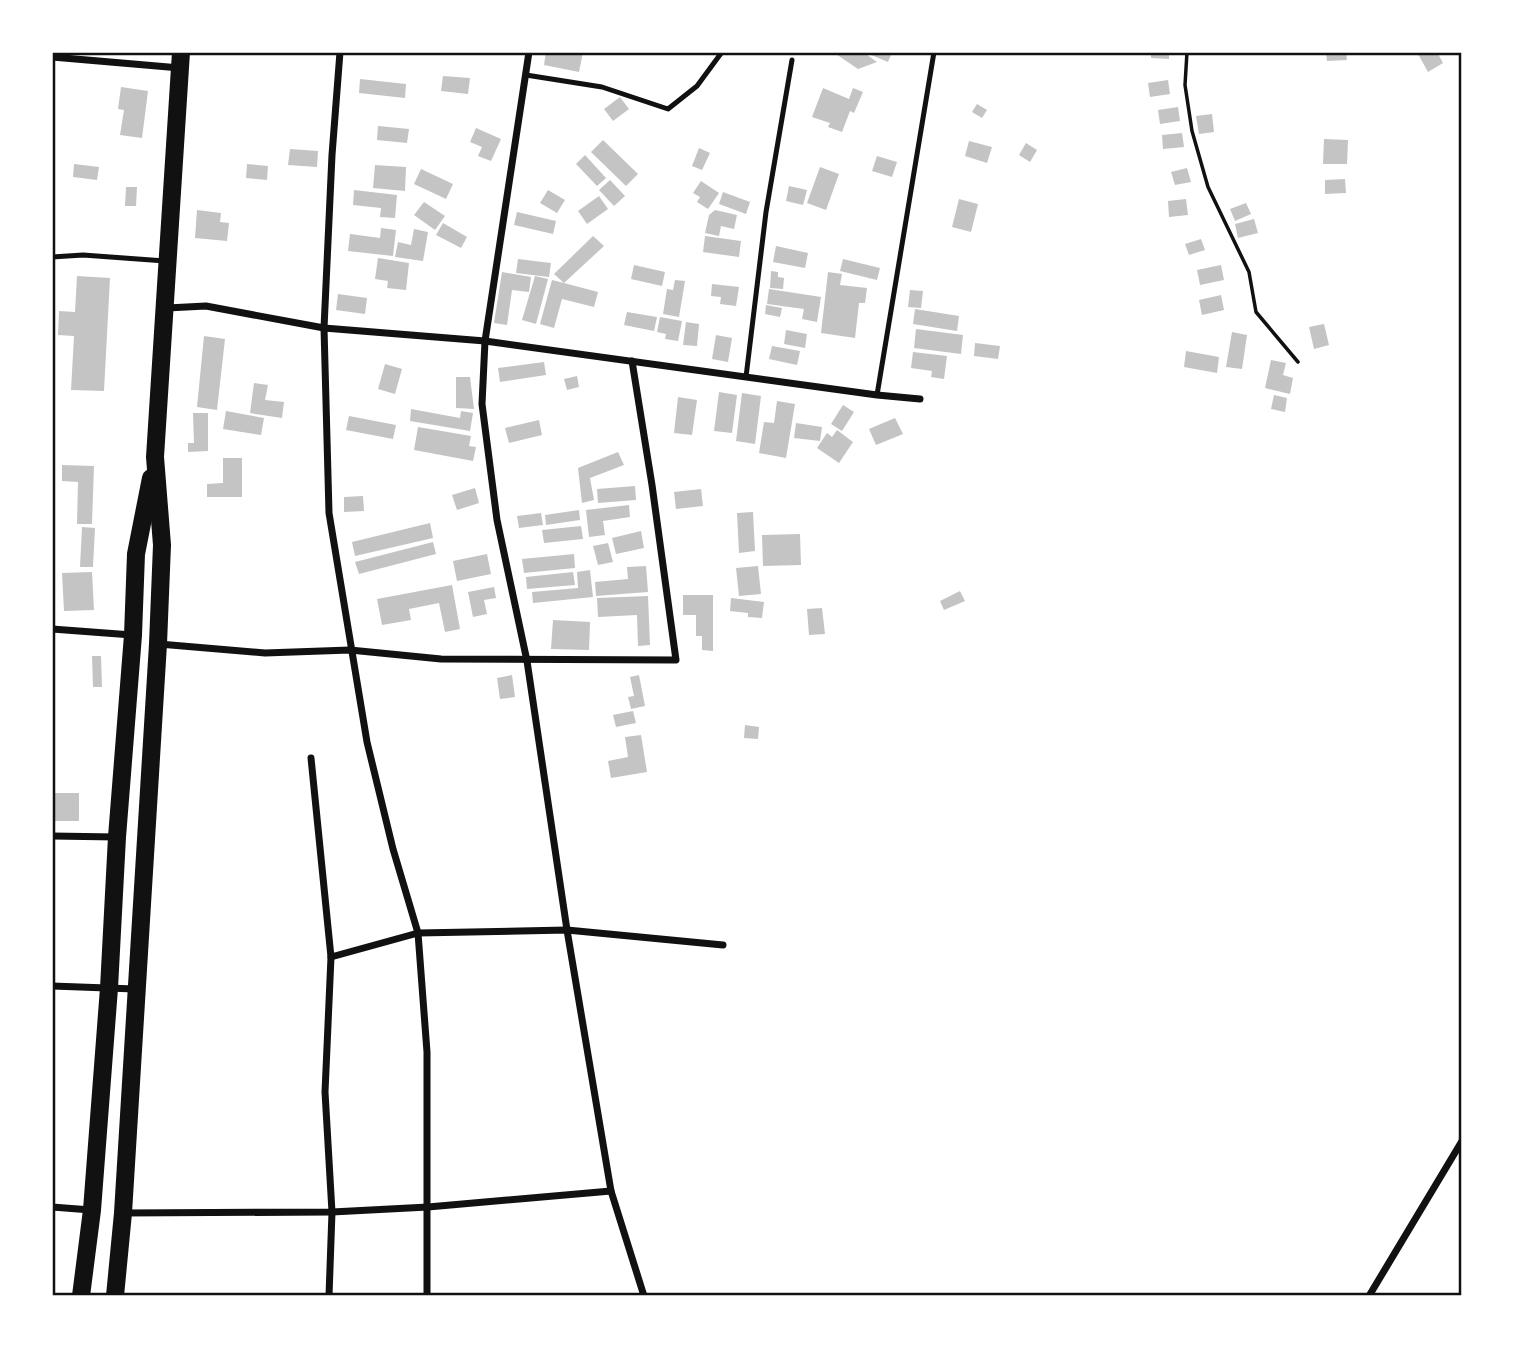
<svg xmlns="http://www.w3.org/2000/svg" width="1514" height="1348" font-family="'Fira Sans',sans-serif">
  <rect width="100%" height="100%" fill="#fff"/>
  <g fill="#c4c4c4">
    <polygon points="546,52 583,52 579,72 544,65"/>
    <polygon points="833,52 863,52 877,62 858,69"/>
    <polygon points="864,52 892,52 888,62"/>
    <polygon points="1151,52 1169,52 1169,59 1151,58"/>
    <polygon points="1326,52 1346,52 1347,60 1327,61"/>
    <polygon points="1421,52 1437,52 1443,63 1428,72 1418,54"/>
    <polygon points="443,76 470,78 468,94 441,91"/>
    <polygon points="360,79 406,84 405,98 359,93"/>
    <polygon points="1168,80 1170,94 1150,97 1148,83"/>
    <polygon points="121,87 148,91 142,138 120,135 124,110 118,109"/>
    <polygon points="823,88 849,99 853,88 863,92 854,113 850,111 842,132 828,127 830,123 812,117"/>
    <polygon points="620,97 629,109 613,121 604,109"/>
    <polygon points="977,104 987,110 982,118 972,112"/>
    <polygon points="1178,107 1180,121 1160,124 1158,110"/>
    <polygon points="1212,114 1214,132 1199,134 1196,116"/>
    <polygon points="378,126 409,129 407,143 377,140"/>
    <polygon points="476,128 501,139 491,161 478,156 482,147 470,142"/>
    <polygon points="1182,133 1184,147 1163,149 1162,135"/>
    <polygon points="1324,139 1348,140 1347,164 1323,164"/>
    <polygon points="603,140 638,174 626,186 591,152"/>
    <polygon points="969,141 992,147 987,163 965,156"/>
    <polygon points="1026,143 1037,150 1030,162 1019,155"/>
    <polygon points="699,148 710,153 702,170 692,166"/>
    <polygon points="290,149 318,151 317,167 288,165"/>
    <polygon points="585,155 606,178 597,186 576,164"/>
    <polygon points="877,156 897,162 892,177 872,171"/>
    <polygon points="74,164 99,167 97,180 73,177"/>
    <polygon points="247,164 268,166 267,180 246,178"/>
    <polygon points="375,165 406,167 405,191 373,188"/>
    <polygon points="820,167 839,174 826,210 807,203"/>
    <polygon points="1187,168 1191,182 1175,185 1171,172"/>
    <polygon points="421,169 453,184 446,199 414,184"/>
    <polygon points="1345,179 1346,193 1325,194 1325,180"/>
    <polygon points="610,180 625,196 614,206 599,190"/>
    <polygon points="701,181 719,193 708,209 697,202 700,197 693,193"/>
    <polygon points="789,186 807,190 803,205 786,201"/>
    <polygon points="126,187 137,187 136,206 125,206"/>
    <polygon points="354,190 397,195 395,218 380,217 381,208 353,205"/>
    <polygon points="548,190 565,200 557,213 540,203"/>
    <polygon points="723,192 750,202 746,214 719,204"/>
    <polygon points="599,196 608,209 587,224 578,211"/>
    <polygon points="959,199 978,204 971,232 952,227"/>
    <polygon points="1186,199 1188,215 1169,217 1168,201"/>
    <polygon points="424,202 445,216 435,230 414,215"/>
    <polygon points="1246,203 1251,214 1235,221 1230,209"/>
    <polygon points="197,210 221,213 220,222 229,223 227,241 195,238"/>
    <polygon points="715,210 737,215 734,229 721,226 719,236 705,233 709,215"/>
    <polygon points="517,212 556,221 553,234 514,225"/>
    <polygon points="1254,219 1258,233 1238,238 1235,224"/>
    <polygon points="443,223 467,237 461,248 436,235"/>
    <polygon points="381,228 396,230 393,256 348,251 350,234 380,238"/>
    <polygon points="414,229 428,232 423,261 395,257 398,242 411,245"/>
    <polygon points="593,236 604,246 564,283 598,292 594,307 562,299 554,328 540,324 552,280 564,283 554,274"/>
    <polygon points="705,236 741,241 739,257 703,252"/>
    <polygon points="1201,239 1205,250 1189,255 1185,244"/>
    <polygon points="776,246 808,253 805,268 773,262"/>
    <polygon points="378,258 409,263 406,290 387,288 388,281 375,279"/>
    <polygon points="518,259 551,263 549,277 516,273"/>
    <polygon points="843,259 880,268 877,280 840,271"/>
    <polygon points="634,265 665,272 662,286 631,279"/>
    <polygon points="1221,265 1224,280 1200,285 1197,270"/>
    <polygon points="771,271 778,272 778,277 784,278 783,289 770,288"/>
    <polygon points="502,272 531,277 529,292 512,290 507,325 494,323"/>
    <polygon points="828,272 842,274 840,285 867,288 865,303 859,303 855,338 821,333"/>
    <polygon points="77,276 110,278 104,391 71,390 74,336 58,335 59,311 75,312"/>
    <polygon points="535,276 548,279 536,324 522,320"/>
    <polygon points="675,280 685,281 679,317 663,314 667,289 673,290"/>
    <polygon points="712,284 739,287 736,306 720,304 721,297 711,296"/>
    <polygon points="769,289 821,297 817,322 802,319 804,309 767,304"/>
    <polygon points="910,290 923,291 921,308 908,307"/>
    <polygon points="338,294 367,298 365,314 336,310"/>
    <polygon points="1221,295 1224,310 1202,315 1199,300"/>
    <polygon points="766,305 782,308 780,317 765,314"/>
    <polygon points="915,309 959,316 957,331 913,324"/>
    <polygon points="627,312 657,317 654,331 624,325"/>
    <polygon points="660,317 682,321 678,341 665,339 666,334 657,332"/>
    <polygon points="686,322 699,324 697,346 683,345"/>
    <polygon points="1324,324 1329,345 1314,349 1309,327"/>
    <polygon points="916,329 963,335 961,354 914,348"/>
    <polygon points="786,330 807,334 805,348 784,344"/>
    <polygon points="1232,332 1247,335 1242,369 1226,367"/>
    <polygon points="716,335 732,338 728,362 712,359"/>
    <polygon points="204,336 225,339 217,410 197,407"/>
    <polygon points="975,343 1000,346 998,359 974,356"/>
    <polygon points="772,346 800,351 797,365 769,359"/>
    <polygon points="1186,351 1219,357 1217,373 1184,367"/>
    <polygon points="913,352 947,356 944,379 931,377 932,371 911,368"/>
    <polygon points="1271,360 1286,363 1283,375 1293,378 1290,394 1265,388"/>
    <polygon points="544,362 546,375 500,382 498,368"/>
    <polygon points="385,364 402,369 395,394 378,389"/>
    <polygon points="577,376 579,387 567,390 564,379"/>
    <polygon points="456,377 470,377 474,409 456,408"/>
    <polygon points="254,383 268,385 265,400 284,402 282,418 250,413"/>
    <polygon points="719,392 737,395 732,433 714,431"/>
    <polygon points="742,393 761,396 755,444 736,441"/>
    <polygon points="1274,395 1287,398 1285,412 1271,409"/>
    <polygon points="678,397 697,400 692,435 674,433"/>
    <polygon points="777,401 795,404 786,458 759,453 764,422 774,423"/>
    <polygon points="843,405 854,412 842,431 831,424"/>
    <polygon points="411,409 460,418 461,411 473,413 470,431 410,421"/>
    <polygon points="226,411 264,418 261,435 223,429"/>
    <polygon points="193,413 208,413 208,451 188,452 188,443 194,443"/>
    <polygon points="349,416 396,425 393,439 346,430"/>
    <polygon points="895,418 903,434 876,445 869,429"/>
    <polygon points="539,420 542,435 509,443 505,428"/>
    <polygon points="796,423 822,427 820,441 794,438"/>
    <polygon points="418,427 471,436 469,446 476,447 473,461 414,450"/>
    <polygon points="837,430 853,442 839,463 817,448 827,433 832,437"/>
    <polygon points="618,452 624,465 590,478 594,500 582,503 578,468"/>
    <polygon points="223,458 242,458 242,497 207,497 207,484 223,483"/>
    <polygon points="62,465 94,466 92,524 77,524 78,482 62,481"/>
    <polygon points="635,486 636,500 598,503 597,489"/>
    <polygon points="475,488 479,503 457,510 452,495"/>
    <polygon points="701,489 703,506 676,509 674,492"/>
    <polygon points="363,496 364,511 344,512 344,497"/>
    <polygon points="629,505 630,517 603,521 605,535 589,537 586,510"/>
    <polygon points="579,510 580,520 546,525 545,515"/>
    <polygon points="753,512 755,551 739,553 737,513"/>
    <polygon points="541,513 543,525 519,528 517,516"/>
    <polygon points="430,523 433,538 355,556 352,542"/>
    <polygon points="581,526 583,539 544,543 542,530"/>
    <polygon points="82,527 95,528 93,567 80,567"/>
    <polygon points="641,531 644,548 616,554 612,538"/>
    <polygon points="800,534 801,565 763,566 762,535"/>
    <polygon points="433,542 436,554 359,574 355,562"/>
    <polygon points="608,543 613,562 598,565 593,546"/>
    <polygon points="487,554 491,574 457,581 453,561"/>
    <polygon points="574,554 575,568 524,573 522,559"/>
    <polygon points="646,566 648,592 596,596 595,582 628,579 627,567"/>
    <polygon points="758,566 761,594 739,596 736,568"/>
    <polygon points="590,570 593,597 533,603 532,592 578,588 577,572"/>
    <polygon points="92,572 94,610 64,611 62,573"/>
    <polygon points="573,572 575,585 527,589 526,577"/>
    <polygon points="452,585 460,629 445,632 439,603 409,609 411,620 382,625 377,599"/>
    <polygon points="494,587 496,598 484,600 487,614 473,617 468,592"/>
    <polygon points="960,591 965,601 944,610 940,601"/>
    <polygon points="683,595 713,595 713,651 702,650 702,636 696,636 696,615 683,615"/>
    <polygon points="648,596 650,645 638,646 637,615 598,617 597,598"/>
    <polygon points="731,598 764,602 762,618 748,617 748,613 730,611"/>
    <polygon points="822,608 825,634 809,635 807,609"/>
    <polygon points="553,620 590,622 589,650 551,649"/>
    <polygon points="92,656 101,656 102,687 93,687"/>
    <polygon points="512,675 515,697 500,699 497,678"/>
    <polygon points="639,675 645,706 631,709 628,697 634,696 630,677"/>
    <polygon points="633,711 636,723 616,727 613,715"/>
    <polygon points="745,725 759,727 758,739 744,738"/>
    <polygon points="641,735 647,772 611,778 608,761 628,757 625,737"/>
    <rect x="52" y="793" width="27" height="28"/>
  </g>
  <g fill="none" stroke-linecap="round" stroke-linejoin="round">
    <polyline stroke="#111" stroke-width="3.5" points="1187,52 1185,85 1192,131 1208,187 1249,272 1256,312 1298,362"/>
    <g stroke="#111" stroke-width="5">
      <polyline points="526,75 602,87 668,109 697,86 722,52"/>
      <polyline points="52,257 83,255 165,261"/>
      <polyline points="746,377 766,212 792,60"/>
      <polyline points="877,395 934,52"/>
    </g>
    <g stroke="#111" stroke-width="7">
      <polyline points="340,52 332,155 324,328 329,513 367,742 393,849 418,933 427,1052 427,1296"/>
      <polyline points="529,52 485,341 482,404 497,520 527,661 567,930 611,1191 644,1296"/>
      <polyline points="52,57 180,68"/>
      <polyline points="167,308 206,306 324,328 485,341 877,395 920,399"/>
      <polyline points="52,629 132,635"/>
      <polyline points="159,644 265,653 350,650 441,659 676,660 652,485 632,361"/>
      <polyline points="311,758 331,957 325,1092 332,1212 329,1296"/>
      <polyline points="52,836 116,837"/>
      <polyline points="331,957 418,933 567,930 723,945"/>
      <polyline points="52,986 135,989"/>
      <polyline points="52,1207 91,1210"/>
      <polyline points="124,1213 332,1212 428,1207 611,1191"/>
      <polyline points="1369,1296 1462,1141"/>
    </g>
    <g stroke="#111" stroke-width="18">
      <polyline points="81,1296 92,1210 109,988 117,837 133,635 136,554 151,478"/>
      <polyline points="115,1296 123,1213 158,644 162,545 155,457 181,52"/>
    </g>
  </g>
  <rect width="1514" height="1348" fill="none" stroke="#ffffff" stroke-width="108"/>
  <rect x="54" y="54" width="1406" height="1240" fill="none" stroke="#111" stroke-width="2.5"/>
</svg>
